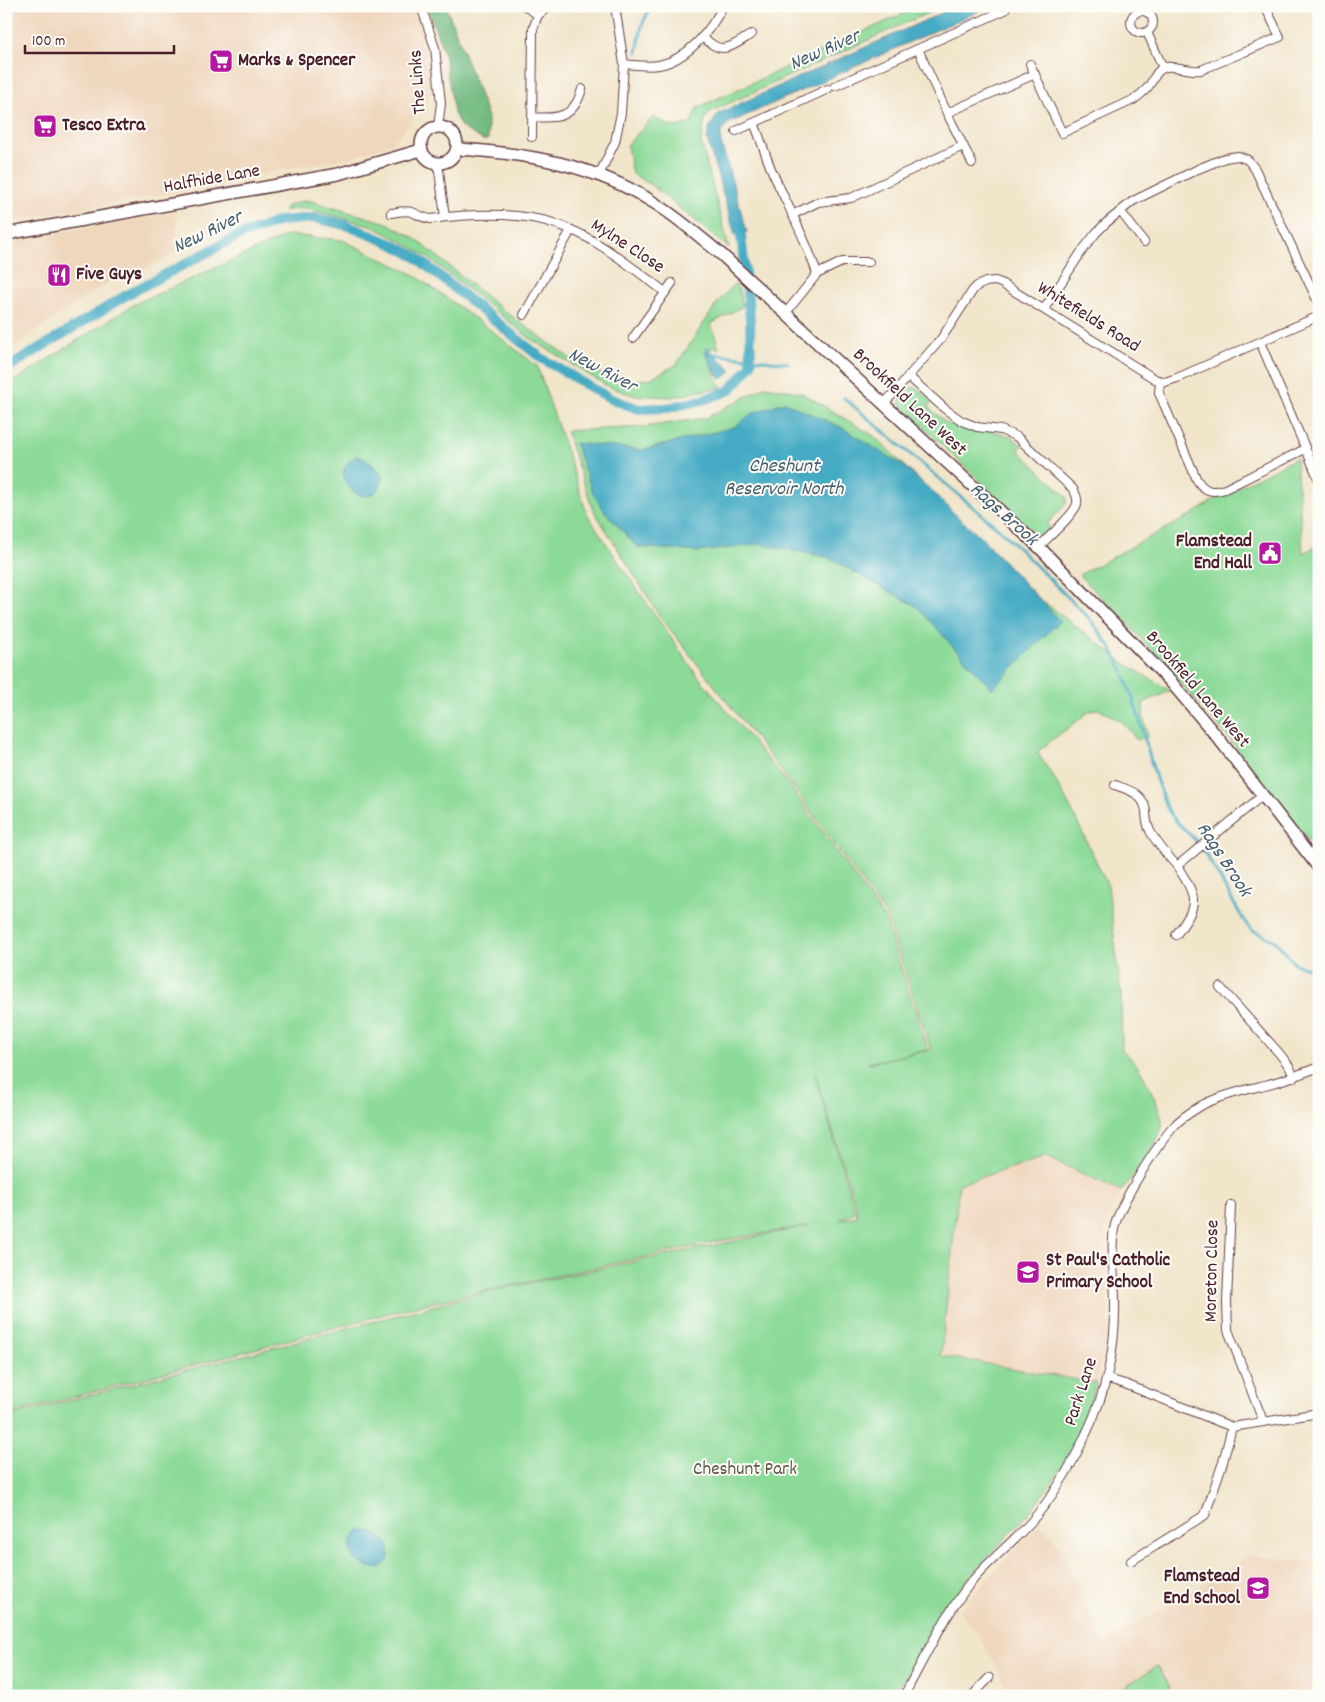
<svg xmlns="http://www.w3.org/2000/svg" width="1325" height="1702" font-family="Dekko,sans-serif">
  <rect width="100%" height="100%" fill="#fdfcf7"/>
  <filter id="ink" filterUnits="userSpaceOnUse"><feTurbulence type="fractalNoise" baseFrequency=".02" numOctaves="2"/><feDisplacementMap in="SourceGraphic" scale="10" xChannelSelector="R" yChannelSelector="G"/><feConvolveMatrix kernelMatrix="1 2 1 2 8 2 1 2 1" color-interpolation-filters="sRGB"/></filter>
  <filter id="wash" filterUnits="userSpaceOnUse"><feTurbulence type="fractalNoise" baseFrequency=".0096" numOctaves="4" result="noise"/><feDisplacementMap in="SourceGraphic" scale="20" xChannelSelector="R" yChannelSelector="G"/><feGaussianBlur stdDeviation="1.12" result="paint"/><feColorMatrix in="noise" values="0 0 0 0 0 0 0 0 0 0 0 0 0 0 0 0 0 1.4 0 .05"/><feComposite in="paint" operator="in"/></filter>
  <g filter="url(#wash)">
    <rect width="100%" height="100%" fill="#f1e5ca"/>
    <g fill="#efd6bc">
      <polygon points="6,6 414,6 426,36 433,66 433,90 423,109 392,144 348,158 273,171 226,183 6,222"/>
      <polygon points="176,212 179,251 142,270 115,277 6,352 6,242"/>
      <polygon points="1046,1157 1121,1191 1108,1215 1105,1231 1105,1247 1108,1277 1108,1332 1104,1355 1096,1383 941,1356 959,1184"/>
      <polygon points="1040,1523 1057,1543 1069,1565 1103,1645 1250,1555 1319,1563 1319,1646 1311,1696 1012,1696 979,1635 959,1610"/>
    </g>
    <g fill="#8cda98" stroke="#6b7c62" fill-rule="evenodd">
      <polygon points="920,6 943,6 710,112 705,119 701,142 729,248 650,184 632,174 627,145 653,117 672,127 691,124 697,108"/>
      <polygon points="307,200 387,223 411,236 437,256 500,308 581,366 620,381 649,379 676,365 718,302 735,284 739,290 743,306 711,324 719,348 708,348 705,351 721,387 673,397 632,395 607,386 531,339 426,256 401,241 370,225 303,208 283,211 287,206"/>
      <path d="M288 235 342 240 413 274 480 322 537 366 569 458 587 514 621 566 696 674 786 781 885 919 928 1050 868 1063 931 1050 887 917 786 777 659 615 593 509 566 431 643 427 706 418 766 386 802 393 874 436 1040 599 1126 664 1170 691 1143 703V715L1148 736 1137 740 1121 721 1098 709 1090 711 1037 752 1054 778 1071 809 1108 886 1121 993 1122 1050C1127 1055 1132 1059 1136 1064 1143 1074 1164 1113 1162 1125 1160 1143 1133 1176 1121 1191L1046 1157 959 1184 941 1356 1096 1383 1088 1412 1081 1429 1054 1480 1028 1514 973 1573 953 1598 912 1668 899 1686 897 1696H6V1417L486 1292 808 1226 719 1241 416 1306 6 1415V386L133 305ZM815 1074 856 1207 857 1216 840 1220 855 1212Z"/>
      <path d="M913 387 918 389 932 401 928 407 949 425 955 421 1010 436 1022 445 1019 451 1067 497 1066 504 1047 524 1051 529 1044 534 1037 535 900 405C899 397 905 389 913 387Z"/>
      <polygon points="1296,458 1303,553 1319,545 1319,855 1224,732 1138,635 1079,575 1195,513 1215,499"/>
      <polygon points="1157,1666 1170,1687 1155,1696 1122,1696 1119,1690"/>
    </g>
    <polygon fill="#71ba80" stroke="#5e6c56" points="427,6 446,6 488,117 488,140 483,140 461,127 454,113 444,53"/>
    <g fill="#44abc4" stroke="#476578">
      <polygon points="957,6 990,6 727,124 721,133 721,143 747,232 735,235 707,139 710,126 719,113"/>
      <polygon points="708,348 732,371 723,378 721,379 714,370 705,351"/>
      <polygon points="784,402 841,427 902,465 932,491 961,520 977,533 1060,621 992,689 916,606 827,557 759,544 699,552 637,547 606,513 593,494 575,443 643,450 734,427 753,413"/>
      <path d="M357 456C370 461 377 467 383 478 373 521 319 475 357 456Z"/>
      <path d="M359 1530 372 1532 388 1543C391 1558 390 1560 379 1569L366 1566 354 1559 350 1545Z"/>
    </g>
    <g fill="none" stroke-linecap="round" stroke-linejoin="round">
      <g stroke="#44abc4" stroke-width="3">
        <polyline points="637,53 642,25 651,6"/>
        <polyline points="707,349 709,353 714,354 788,363"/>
        <polyline points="844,398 1000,530 1088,617 1112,649 1123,671"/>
        <path d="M1124 675C1143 717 1148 764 1166 806 1172 820 1186 830 1196 841 1217 867 1229 899 1248 926L1252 930 1275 941 1280 946 1295 964 1319 971"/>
      </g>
      <polyline stroke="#44abc4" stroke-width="10" points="6,369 130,293 238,236 280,221 315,218 346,225 392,244 416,257 541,358 611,399 639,409 668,408 706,399 730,390 751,365 750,319 741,235 737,222"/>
    </g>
  </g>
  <g filter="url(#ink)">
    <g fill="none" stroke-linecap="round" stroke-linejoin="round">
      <g stroke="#633d43" stroke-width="10">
        <g id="street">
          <polyline points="421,6 435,48 441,103 438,127"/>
          <polyline points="525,6 538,15"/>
          <circle cx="1142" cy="22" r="11"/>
          <polyline points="1147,32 1163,68"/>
          <path d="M702 37C706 40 711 44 715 46 727 53 743 39 752 34"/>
          <polyline points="918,49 947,113"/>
          <path d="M624 64C635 65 647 67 659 65 687 60 711 30 723 6"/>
          <path d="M1030 64 1062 133 1133 100C1139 96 1144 92 1148 87 1154 80 1156 69 1166 67 1177 65 1188 72 1201 70L1280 37 1265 6"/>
          <polyline points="835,86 1005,10"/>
          <path d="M532 117C558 119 574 118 582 89"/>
          <path d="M754 123C761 139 765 155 772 171 787 205 806 238 817 274L785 314"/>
          <polyline points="736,131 828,89"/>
          <polyline points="532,137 533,29 538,15 550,6"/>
          <polyline points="438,163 445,217"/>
          <polyline points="972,163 947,113 1035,74"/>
          <polyline points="599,175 615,142 621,113 624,64 615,6"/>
          <polyline points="1121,212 1144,242"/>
          <path d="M391 213C398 212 405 210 412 212 419 215 423 218 431 219 470 214 518 211 556 224 593 235 634 269 665 292"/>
          <polyline points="792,215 818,202 851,198 963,146"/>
          <polyline points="817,274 842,262 869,262"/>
          <polyline points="1044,309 1082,251 1096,233 1106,223 1133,201 1198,169 1225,158 1238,156 1248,160 1255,169 1319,304"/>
          <polyline points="524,315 571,230"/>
          <polyline points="633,338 672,283"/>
          <polyline points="1260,342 1319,480"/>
          <path d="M908 376 945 409 962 421 977 427 1001 430 1017 437 1073 489C1076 494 1078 499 1077 504 1074 515 1047 538 1039 547"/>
          <path d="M1160 382 1159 393 1197 480C1205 492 1213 493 1225 489L1305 449"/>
          <polyline points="884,404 941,339 973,290 977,286 986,282 995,281 1001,283 1155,379 1165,382 1177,378 1319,316"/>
          <path d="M1115 785C1129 790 1143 793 1146 811 1146 818 1147 824 1150 831 1157 844 1167 855 1177 866"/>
          <path d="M1176 935C1199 904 1198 898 1177 866L1263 795"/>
          <polyline points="1220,987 1279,1053 1289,1066 1294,1077"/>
          <polyline points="1231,1205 1227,1302 1228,1330 1263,1421"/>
          <polyline points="1108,1379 1125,1384 1232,1427 1319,1413"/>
          <polyline points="1131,1561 1205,1515 1223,1462 1232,1427"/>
          <path d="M905 1696 907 1690C926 1654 944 1618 968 1586 985 1564 1011 1544 1030 1523 1053 1497 1072 1465 1086 1434 1106 1393 1116 1348 1115 1302 1115 1278 1110 1253 1114 1229 1119 1204 1157 1145 1175 1125 1182 1117 1194 1110 1204 1104 1223 1095 1245 1090 1265 1085 1284 1080 1301 1074 1319 1067"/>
          <polyline points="972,1696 989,1678"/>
        </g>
      </g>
      <g stroke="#633d43" stroke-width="14">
        <g id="secondary">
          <circle cx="439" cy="145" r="18"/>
          <path d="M457 149C527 153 596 165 656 204 680 219 701 238 722 255L1039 547 1171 682 1219 739 1319 868"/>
          <polyline points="6,234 338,174 421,150"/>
        </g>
      </g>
      <use href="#street" stroke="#fff" stroke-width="8"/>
      <use href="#secondary" stroke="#fff" stroke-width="11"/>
    </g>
  </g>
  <defs>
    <g id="supermarket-square" transform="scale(1.25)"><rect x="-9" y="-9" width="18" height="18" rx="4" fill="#b5179e" stroke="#fdfcf7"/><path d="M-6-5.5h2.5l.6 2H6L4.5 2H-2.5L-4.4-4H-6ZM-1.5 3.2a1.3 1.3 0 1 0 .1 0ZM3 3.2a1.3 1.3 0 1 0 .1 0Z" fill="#fff"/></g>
    <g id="restaurant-square" transform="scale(1.25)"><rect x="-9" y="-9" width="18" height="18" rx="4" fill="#b5179e" stroke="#fdfcf7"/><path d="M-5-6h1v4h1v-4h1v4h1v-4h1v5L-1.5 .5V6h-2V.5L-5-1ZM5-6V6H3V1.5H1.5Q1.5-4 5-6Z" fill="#fff"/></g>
    <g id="civic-square" transform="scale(1.25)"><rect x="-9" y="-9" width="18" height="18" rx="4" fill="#b5179e" stroke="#fdfcf7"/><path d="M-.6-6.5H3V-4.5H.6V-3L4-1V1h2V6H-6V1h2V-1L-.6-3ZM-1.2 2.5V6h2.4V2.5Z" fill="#fff"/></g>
    <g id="school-square" transform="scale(1.25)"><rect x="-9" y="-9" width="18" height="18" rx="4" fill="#b5179e" stroke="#fdfcf7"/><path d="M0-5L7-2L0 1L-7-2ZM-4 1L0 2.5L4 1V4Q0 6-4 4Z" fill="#fff"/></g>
  </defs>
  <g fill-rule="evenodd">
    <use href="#supermarket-square" x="221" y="61"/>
    <use href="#supermarket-square" x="45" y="126"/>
    <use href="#restaurant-square" x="59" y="275"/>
    <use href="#civic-square" x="1270" y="553"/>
    <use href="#school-square" x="1028" y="1272"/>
    <use href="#school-square" x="1258" y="1588"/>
  </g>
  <g text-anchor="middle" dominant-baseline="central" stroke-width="4" stroke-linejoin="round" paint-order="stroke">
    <g font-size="19" font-weight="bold" fill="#4a1f2b" stroke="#fdfcf7" text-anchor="start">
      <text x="238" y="61">Marks &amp; Spencer</text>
      <text x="62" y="126">Tesco Extra</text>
      <text x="76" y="275">Five Guys</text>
      <text x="1252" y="542" text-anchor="end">Flamstead<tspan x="1252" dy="22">End Hall</tspan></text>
      <text x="1046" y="1261">St Paul's Catholic<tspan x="1046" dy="22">Primary School</tspan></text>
      <text x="1240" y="1577" text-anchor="end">Flamstead<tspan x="1240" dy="22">End School</tspan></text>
    </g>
    <g font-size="19" fill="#4a1f2b" stroke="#fdfcf7">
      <text transform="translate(419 82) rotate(-94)">The Links</text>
      <text transform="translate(212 180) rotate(-10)">Halfhide Lane</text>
      <text transform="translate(627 247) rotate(33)">Mylne Close</text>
      <text transform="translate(1088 318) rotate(32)">Whitefields Road</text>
      <text transform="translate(909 403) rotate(43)">Brookfield Lane West</text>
      <text transform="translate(1197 690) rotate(49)">Brookfield Lane West</text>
      <text transform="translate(1213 1271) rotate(-89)">Moreton Close</text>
      <text transform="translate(1082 1392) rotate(-72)">Park Lane</text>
    </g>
    <g font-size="19" fill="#5e574c" stroke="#fdfcf7">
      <text x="745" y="1470">Cheshunt Park</text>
    </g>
    <g font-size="20" font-style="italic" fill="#475e70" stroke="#fdfcf7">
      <text transform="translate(825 51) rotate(-24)">New River</text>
      <text transform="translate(208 233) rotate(-26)">New River</text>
      <text transform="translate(602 371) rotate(28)">New River</text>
      <text x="784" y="467">Cheshunt<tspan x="784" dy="23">Reservoir North</tspan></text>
      <text transform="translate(1003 515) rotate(42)">Rags Brook</text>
      <text transform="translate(1223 860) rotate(57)">Rags Brook</text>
    </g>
  </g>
  <rect width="1325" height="1702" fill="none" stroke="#fdfcf7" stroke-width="25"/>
  <path d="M25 45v8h149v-8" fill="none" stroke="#4a1f2b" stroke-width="2.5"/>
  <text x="32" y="45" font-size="15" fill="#4a1f2b" stroke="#fdfcf7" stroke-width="4" paint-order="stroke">100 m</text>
</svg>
